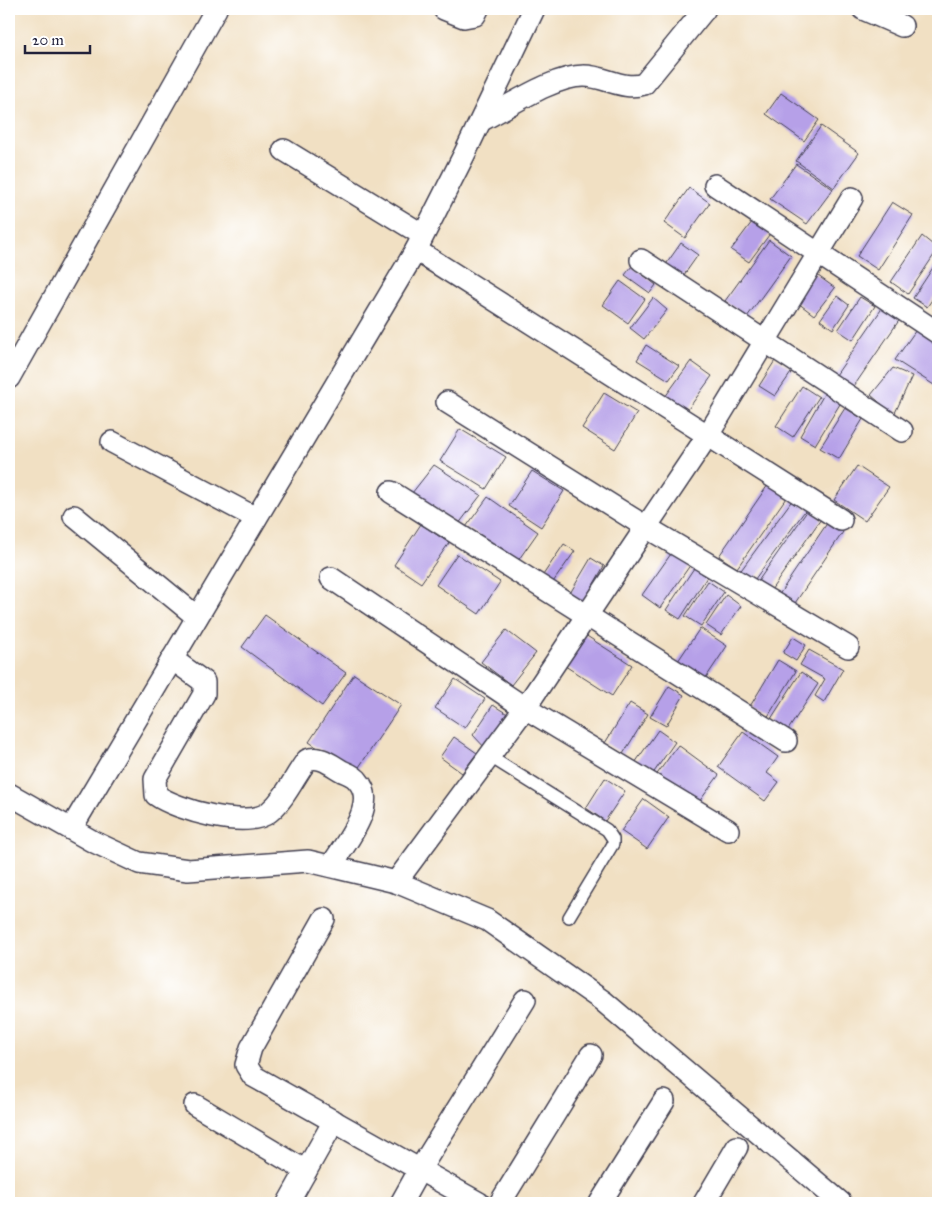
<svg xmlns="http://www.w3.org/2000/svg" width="947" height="1212" font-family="'IM FELL Great Primer',serif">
  <rect width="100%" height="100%" fill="#fff"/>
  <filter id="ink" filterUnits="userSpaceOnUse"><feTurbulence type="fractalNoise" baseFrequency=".02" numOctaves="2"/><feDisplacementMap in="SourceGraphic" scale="10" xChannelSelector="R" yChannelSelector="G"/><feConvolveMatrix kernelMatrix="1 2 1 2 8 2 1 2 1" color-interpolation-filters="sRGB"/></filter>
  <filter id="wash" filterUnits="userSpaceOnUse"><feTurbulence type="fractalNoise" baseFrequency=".0096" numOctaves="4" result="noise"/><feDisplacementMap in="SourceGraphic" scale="20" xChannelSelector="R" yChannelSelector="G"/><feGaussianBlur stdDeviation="1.12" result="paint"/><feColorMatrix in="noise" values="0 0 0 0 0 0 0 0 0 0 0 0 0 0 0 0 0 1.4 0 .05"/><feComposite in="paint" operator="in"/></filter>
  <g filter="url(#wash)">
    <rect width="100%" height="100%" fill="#f1e0c3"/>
    <g id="blocks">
      <g fill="#b6a0e8">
        <polygon points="781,93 819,120 804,141 766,114"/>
        <polygon points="821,126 859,153 834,188 796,161"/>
        <polygon points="796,164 833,189 807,224 770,199"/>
        <polygon points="689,188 710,203 685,238 664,223"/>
        <polygon points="892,202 913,215 878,270 857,256"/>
        <polygon points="755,218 772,231 749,262 731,250"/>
        <polygon points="922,236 938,249 908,294 891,282"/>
        <polygon points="769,240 791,256 747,317 725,301"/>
        <polygon points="681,243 698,255 679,282 662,270"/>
        <polygon points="938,260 938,291 927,307 913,298"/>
        <polygon points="632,266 656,285 650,293 625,275"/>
        <polygon points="814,273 835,288 814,315 794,300"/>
        <polygon points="620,281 645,299 628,323 603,305"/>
        <polygon points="837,296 849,305 833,329 820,320"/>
        <polygon points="860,297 875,306 853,340 838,330"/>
        <polygon points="653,298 667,310 644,339 630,328"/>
        <polygon points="883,307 900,319 852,389 834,378"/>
        <polygon points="918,327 938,341 938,379 934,385 895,360"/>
        <polygon points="646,345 679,366 669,380 637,360"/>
        <polygon points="776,359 793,370 775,396 759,386"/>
        <polygon points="691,361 712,376 686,412 665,397"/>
        <polygon points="893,368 912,376 894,415 871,395"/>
        <polygon points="802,386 819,397 793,437 776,426"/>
        <polygon points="827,389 843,399 815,445 800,436"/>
        <polygon points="604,393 637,413 615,449 582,428"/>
        <polygon points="845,408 863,419 839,459 820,448"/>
        <polygon points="460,429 506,457 486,489 440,461"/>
        <polygon points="434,465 481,495 458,525 412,493"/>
        <polygon points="857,466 889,487 865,521 834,500"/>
        <polygon points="532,471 564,491 541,527 509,506"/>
        <polygon points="770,482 788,495 737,568 719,556"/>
        <polygon points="488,497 538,532 517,562 466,527"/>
        <polygon points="793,499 807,508 752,583 739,573"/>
        <polygon points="810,507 821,519 769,593 756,584"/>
        <polygon points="828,522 843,532 791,609 776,599"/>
        <polygon points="421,524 449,543 421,583 394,565"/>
        <polygon points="564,544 575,551 551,585 541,578"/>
        <polygon points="673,551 691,564 660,608 642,595"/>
        <polygon points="457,554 500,582 479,614 436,585"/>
        <polygon points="591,558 604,566 583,603 569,595"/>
        <polygon points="694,568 707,577 680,619 666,610"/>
        <polygon points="708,581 724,592 701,626 685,616"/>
        <polygon points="726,595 741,606 721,635 706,625"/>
        <polygon points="265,615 346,673 322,706 242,647"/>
        <polygon points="700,628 727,646 703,682 676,664"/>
        <polygon points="506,630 536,653 511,685 481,662"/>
        <polygon points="582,633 632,665 612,696 562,664"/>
        <polygon points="793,637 806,645 796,661 783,653"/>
        <polygon points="809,650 843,669 824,702 815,696 825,679 800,665"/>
        <polygon points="778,660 796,671 767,718 749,708"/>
        <polygon points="801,672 818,684 786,733 769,722"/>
        <polygon points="354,674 401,705 355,773 309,742"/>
        <polygon points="455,679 485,699 465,728 435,708"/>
        <polygon points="669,686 684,695 666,726 650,717"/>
        <polygon points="630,703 648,714 623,754 605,743"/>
        <polygon points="493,705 509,715 487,750 473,735"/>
        <polygon points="658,730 675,742 652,775 635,763"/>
        <polygon points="743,732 778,757 767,773 779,782 765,801 718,767"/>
        <polygon points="454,737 477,753 462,773 440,757"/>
        <polygon points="678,745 719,775 696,806 655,777"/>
        <polygon points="605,778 625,791 605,821 586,808"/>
        <polygon points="644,799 669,817 647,849 621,831"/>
      </g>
    </g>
  </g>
  <g filter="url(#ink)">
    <use href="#blocks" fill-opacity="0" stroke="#413e4f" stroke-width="1"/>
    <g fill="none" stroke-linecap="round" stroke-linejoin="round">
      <g stroke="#413e4f" stroke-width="14">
        <polyline id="lane" points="489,756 607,830 613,839 613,844 569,917"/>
      </g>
      <g stroke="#413e4f" stroke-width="24">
        <g id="street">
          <polyline points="444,9 464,17 475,15 478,9"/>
          <polyline points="863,9 902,26"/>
          <path d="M482 120C510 106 553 76 584 76 605 76 623 91 644 84L705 9"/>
          <polyline points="284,150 423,235"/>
          <polyline points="715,185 938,333"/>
          <polyline points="416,250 841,520"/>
          <polyline points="641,260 902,431"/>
          <polyline points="9,378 216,9"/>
          <polyline points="447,402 646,527 848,647"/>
          <polyline points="112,442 256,518"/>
          <polyline points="391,492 786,741"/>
          <polyline points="74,516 197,617"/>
          <polyline points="331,578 525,708 728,830"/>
          <path d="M172 659 204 682V694L155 779 156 795C177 810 248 830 269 812 286 798 294 777 307 760 320 755 330 764 342 771 347 773 355 776 358 781 379 804 344 845 331 866"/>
          <polyline points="9,794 92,841 139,863 188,870 308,861 396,882 487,920 603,1001 841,1203"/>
          <polyline points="71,829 416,250 464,155 534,9"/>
          <polyline points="396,882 525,708 646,527 708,435 852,198"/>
          <polyline points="324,919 251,1048 246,1065 253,1076 479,1203"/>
          <polyline points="195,1105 306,1171"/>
          <polyline points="288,1203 334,1121"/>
          <polyline points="401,1203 420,1169 525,1000"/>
          <polyline points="500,1203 591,1055"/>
          <polyline points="600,1203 664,1101"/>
          <polyline points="704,1203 737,1147"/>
        </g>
      </g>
      <use href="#lane" stroke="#fff" stroke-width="11"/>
      <use href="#street" stroke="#fff" stroke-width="21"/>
    </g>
  </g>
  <rect width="947" height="1212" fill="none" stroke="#fff" stroke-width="30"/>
  <path d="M25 45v8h65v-8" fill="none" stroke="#22223b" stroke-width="2.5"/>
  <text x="32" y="45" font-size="15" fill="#22223b" stroke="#ffffff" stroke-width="4" paint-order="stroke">20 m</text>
</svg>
